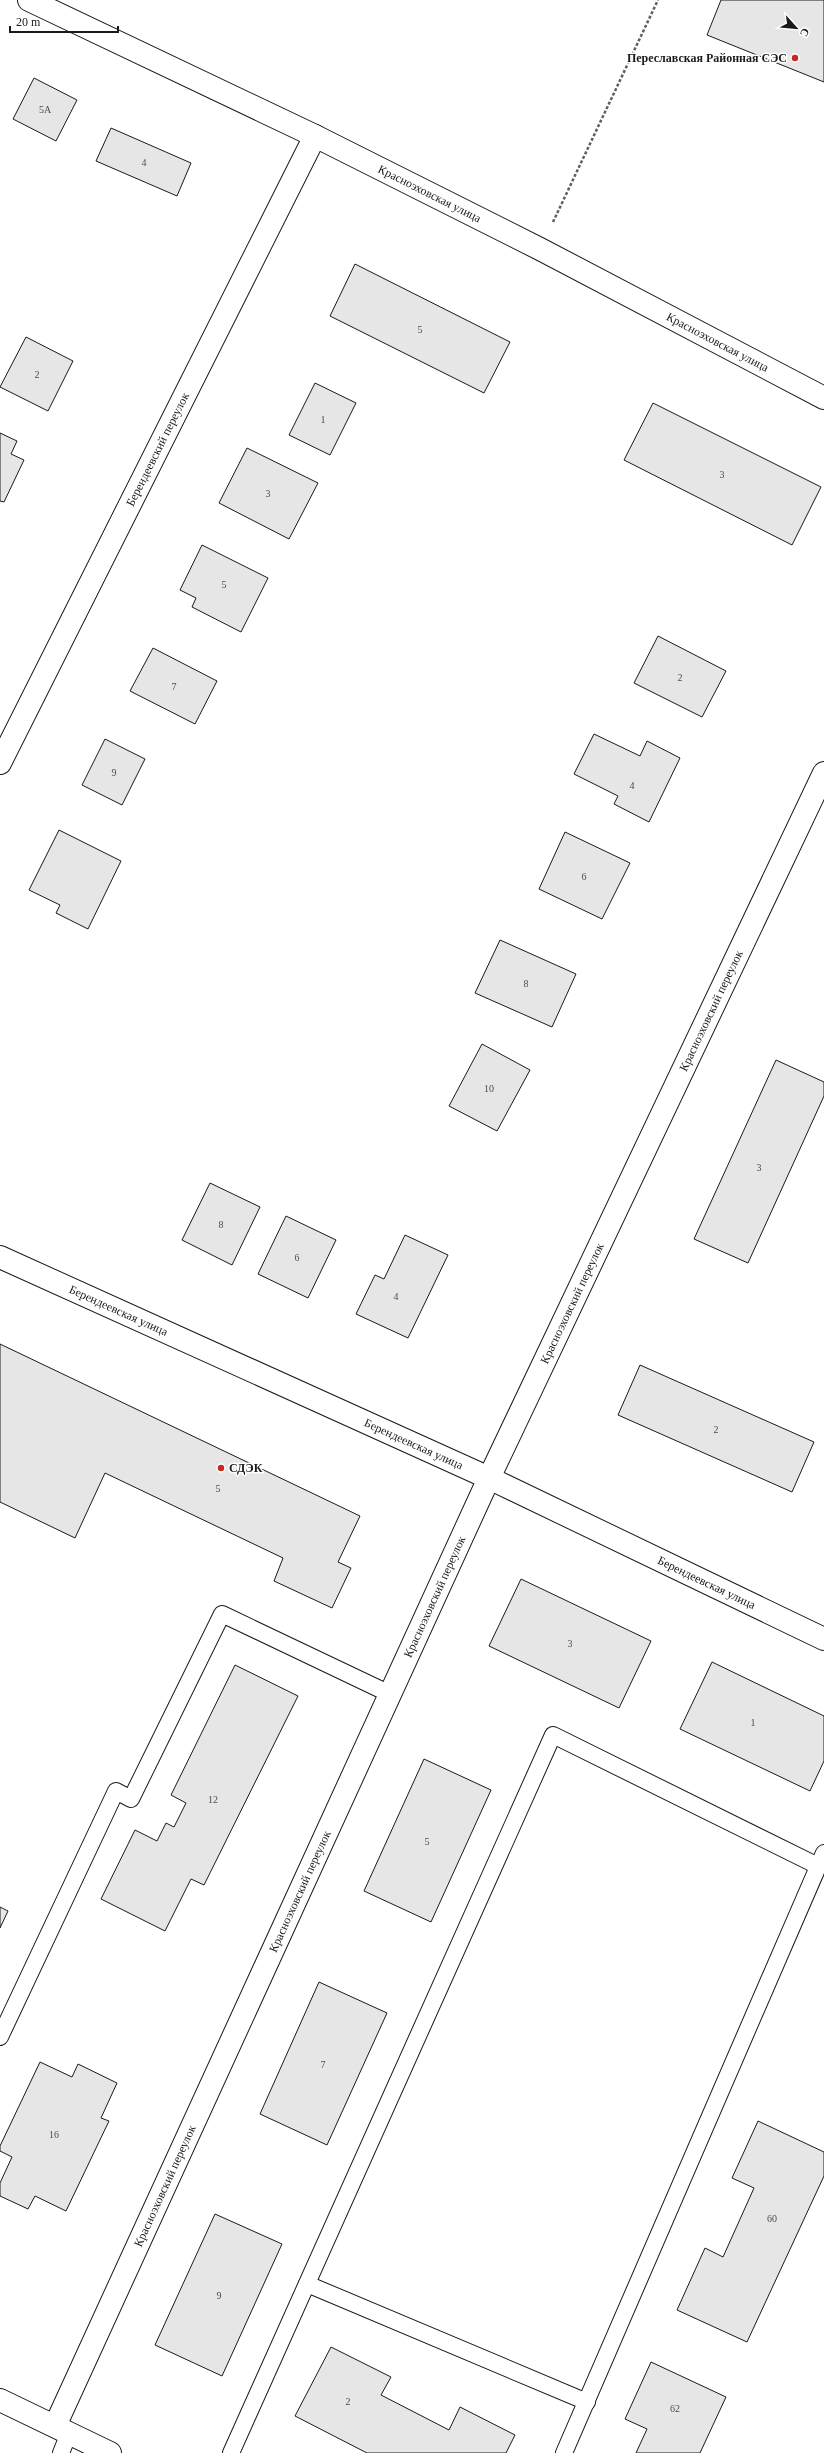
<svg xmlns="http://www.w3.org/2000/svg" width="824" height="2453" font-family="Georgia,serif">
  <rect width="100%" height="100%" fill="#fff"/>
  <g fill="#e6e6e6" stroke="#1a1a1a">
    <polygon points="721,0 824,0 824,82 707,35"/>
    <polygon points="34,78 77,100 56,141 13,119"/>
    <polygon points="111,128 191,163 177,196 96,161"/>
    <polygon points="355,264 510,342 484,393 330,316"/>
    <polygon points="26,337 73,361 48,411 0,387"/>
    <polygon points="315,383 356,403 330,455 289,435"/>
    <polygon points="653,403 821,487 792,545 624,460"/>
    <polygon points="0,433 17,441 11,454 24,460 4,502 0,501"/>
    <polygon points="247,448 318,483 289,539 219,503"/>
    <polygon points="202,545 268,578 241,632 192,607 196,598 180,590"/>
    <polygon points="658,636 726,671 702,717 634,683"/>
    <polygon points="153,648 217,681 195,724 130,691"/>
    <polygon points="594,734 640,756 647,741 680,758 649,822 614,804 618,796 574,774"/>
    <polygon points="105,739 145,759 122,805 82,785"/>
    <polygon points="59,830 121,861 88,929 56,913 60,905 29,890"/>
    <polygon points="565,832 630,863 602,919 539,889"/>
    <polygon points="500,940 576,974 552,1027 475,993"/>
    <polygon points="482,1044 530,1070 497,1131 449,1106"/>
    <polygon points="776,1060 824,1082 824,1096 748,1263 694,1239"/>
    <polygon points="210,1183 260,1207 232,1265 182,1240"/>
    <polygon points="286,1216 336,1240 308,1298 258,1274"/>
    <polygon points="405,1235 448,1255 408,1338 356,1314 375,1275 384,1279"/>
    <polygon points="0,1344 360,1516 338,1562 351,1568 332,1608 274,1581 283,1558 105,1473 75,1538 0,1502"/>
    <polygon points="640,1365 814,1442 792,1492 618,1415"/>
    <polygon points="521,1579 651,1641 619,1708 489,1646"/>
    <polygon points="712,1662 824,1716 824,1761 810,1791 680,1729"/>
    <polygon points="235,1665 298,1696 204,1885 191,1879 165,1931 101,1899 135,1830 157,1841 166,1823 174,1827 186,1803 171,1795"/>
    <polygon points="424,1759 491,1790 431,1922 364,1891"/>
    <polygon points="0,1907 8,1911 0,1928"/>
    <polygon points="319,1982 387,2013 327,2145 260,2114"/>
    <polygon points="40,2062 72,2077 78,2064 117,2083 101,2118 109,2121 66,2211 35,2196 28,2209 0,2196 0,2183 12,2157 0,2151 0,2146"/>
    <polygon points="758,2121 824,2152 824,2176 747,2342 677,2310 705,2248 723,2257 754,2188 732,2178"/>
    <polygon points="215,2214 282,2244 222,2376 155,2345"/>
    <polygon points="331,2347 391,2377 381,2395 449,2430 460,2407 515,2435 506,2453 367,2453 295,2416"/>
    <polygon points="651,2362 726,2397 700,2453 636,2453 647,2429 625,2419"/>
  </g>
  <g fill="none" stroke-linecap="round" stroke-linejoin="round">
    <g stroke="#1a1a1a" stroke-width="18">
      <g id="lane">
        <polyline points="0,2037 116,1791 131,1799 222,1614 390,1694"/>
        <polyline points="307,2284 587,2402"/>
        <polyline points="61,2453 69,2433"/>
        <polyline points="231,2453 553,1735 818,1866"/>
        <polyline points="564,2453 824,1853"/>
      </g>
    </g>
    <g stroke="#1a1a1a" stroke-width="24">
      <g id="street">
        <path id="s1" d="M29 0 315 136 540 249 824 398"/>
        <path id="s2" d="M0 763 315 136"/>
        <path id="s3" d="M0 1257 489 1478 824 1639"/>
        <polyline points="0,2400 110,2453"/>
        <path id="s4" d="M55 2426 489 1478 824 773"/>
      </g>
    </g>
    <polyline stroke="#5f5f5f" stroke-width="2.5" stroke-dasharray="3 2" stroke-linecap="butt" points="553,222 658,0"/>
    <use href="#lane" stroke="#fff" stroke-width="16"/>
    <use href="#street" stroke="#fff" stroke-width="22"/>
  </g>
  <g fill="#c62828" stroke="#fff" stroke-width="1.5">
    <circle cx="795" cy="58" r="4"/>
    <circle cx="221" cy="1468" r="4"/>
  </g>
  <g text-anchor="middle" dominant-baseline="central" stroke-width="3" stroke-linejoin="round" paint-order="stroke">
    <g font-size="10" fill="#4d4d4d">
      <text x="45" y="109">5А</text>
      <text x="144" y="162">4</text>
      <text x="420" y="329">5</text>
      <text x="37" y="374">2</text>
      <text x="323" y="419">1</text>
      <text x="722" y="474">3</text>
      <text x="268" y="493">3</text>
      <text x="224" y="584">5</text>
      <text x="680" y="677">2</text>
      <text x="174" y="686">7</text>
      <text x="114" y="772">9</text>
      <text x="632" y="785">4</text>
      <text x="584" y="876">6</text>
      <text x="526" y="983">8</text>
      <text x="489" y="1088">10</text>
      <text x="759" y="1167">3</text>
      <text x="221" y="1224">8</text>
      <text x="297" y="1257">6</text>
      <text x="396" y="1296">4</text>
      <text x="716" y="1429">2</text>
      <text x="218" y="1488">5</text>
      <text x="570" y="1643">3</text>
      <text x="753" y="1722">1</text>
      <text x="213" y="1799">12</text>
      <text x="427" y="1841">5</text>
      <text x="323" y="2064">7</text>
      <text x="54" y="2134">16</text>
      <text x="772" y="2218">60</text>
      <text x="219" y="2295">9</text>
      <text x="348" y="2401">2</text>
      <text x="675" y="2408">62</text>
    </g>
    <g font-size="12" font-weight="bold" fill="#1a1a1a" stroke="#fff" text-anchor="end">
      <text x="787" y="58">Переславская Районная СЭС</text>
      <text x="229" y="1468" text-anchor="start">СДЭК</text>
    </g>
    <g font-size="12" fill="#1a1a1a" stroke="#fff">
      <text stroke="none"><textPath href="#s1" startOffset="445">Красноэховская улица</textPath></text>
      <text stroke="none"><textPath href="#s1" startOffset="769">Красноэховская улица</textPath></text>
      <text stroke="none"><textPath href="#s2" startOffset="351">Берендеевский переулок</textPath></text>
      <text stroke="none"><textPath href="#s4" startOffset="1560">Красноэховский переулок</textPath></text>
      <text stroke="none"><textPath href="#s4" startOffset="1236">Красноэховский переулок</textPath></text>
      <text stroke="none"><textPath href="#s3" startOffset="130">Берендеевская улица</textPath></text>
      <text stroke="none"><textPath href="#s3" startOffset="454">Берендеевская улица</textPath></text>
      <text stroke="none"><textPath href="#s3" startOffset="778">Берендеевская улица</textPath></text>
      <text stroke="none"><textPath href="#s4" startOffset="912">Красноэховский переулок</textPath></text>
      <text stroke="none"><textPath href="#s4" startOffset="588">Красноэховский переулок</textPath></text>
      <text stroke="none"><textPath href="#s4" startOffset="264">Красноэховский переулок</textPath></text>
    </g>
  </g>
  <g transform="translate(796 28) rotate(117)" stroke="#ffffff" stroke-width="3" paint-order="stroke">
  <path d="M0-3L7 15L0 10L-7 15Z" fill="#1a1a1a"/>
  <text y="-6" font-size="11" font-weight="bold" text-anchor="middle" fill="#1a1a1a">С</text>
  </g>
  <path d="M10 26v6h108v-6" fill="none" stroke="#1a1a1a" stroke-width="2"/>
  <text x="16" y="26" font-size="12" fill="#1a1a1a" stroke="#ffffff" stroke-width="3" paint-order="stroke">20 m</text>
</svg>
